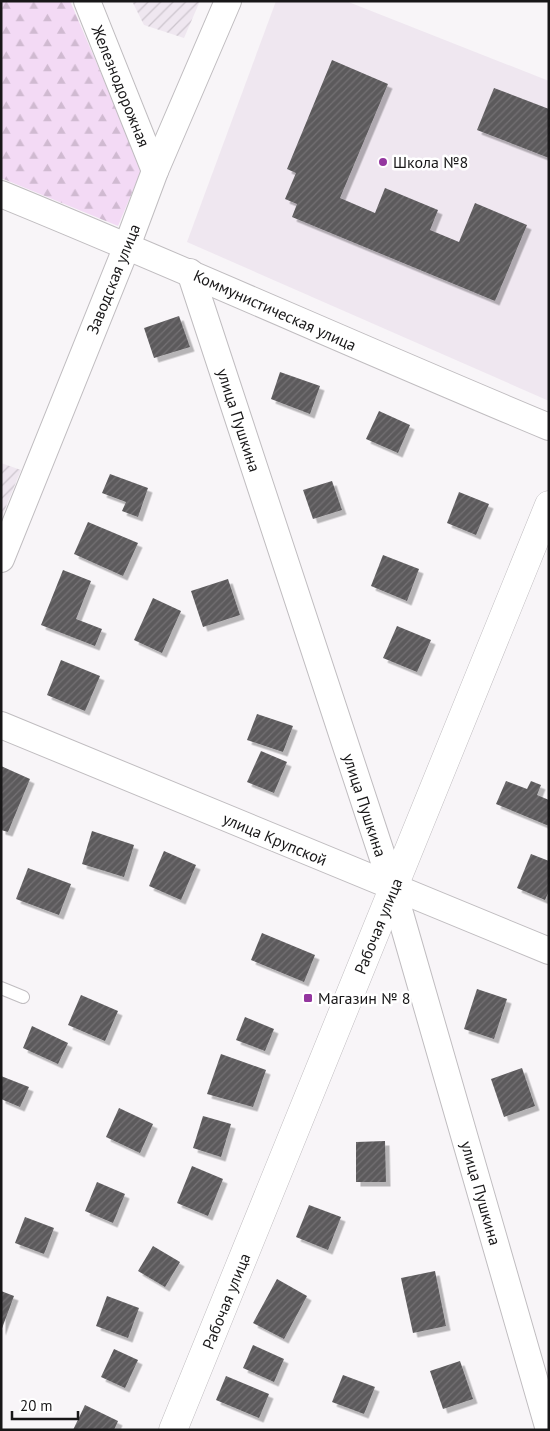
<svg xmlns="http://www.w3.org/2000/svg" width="550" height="1431" font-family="'PT Sans',sans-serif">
  <defs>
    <pattern id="industrial-furrows" width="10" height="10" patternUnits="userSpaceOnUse" patternTransform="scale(1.25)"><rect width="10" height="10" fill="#efe7f0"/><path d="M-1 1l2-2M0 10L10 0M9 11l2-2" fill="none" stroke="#ccc5cd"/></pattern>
    <pattern id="forest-firs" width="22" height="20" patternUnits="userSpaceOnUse" patternTransform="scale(1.25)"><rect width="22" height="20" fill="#f3daf5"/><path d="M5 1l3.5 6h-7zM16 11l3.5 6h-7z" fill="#d0bad1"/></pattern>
    <pattern id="building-hatch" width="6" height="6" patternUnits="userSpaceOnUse" patternTransform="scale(1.25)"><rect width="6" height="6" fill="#5c5a5c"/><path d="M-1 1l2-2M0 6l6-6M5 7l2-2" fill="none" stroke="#747274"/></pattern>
    <filter id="shadow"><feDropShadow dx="4.5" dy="4.5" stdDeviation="0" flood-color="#0004"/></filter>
  </defs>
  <rect width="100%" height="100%" fill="#f8f5f8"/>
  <polygon fill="#efe7f0" points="276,1 346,1 549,81 549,401 187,242"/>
  <g fill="url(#industrial-furrows)">
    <polygon points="132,1 200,1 184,38 144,25"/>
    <polygon points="1,463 21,470 1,519"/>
  </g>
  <polygon fill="url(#forest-firs)" points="1,1 70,1 142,169 118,226 1,178"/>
  <g fill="url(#building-hatch)" filter="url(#shadow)">
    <polygon points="332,60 388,84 340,198 375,213 385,188 438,210 430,230 459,242 475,203 527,225 495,301 292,217 297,204 285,199 296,173 287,169"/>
    <polygon points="494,88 549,109 549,158 477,130"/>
    <polygon points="179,316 190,347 154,358 144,328"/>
    <polygon points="280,372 320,386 310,414 271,399"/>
    <polygon points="379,411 410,425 398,453 366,439"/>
    <polygon points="110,474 148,488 138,517 122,511 126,502 102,493"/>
    <polygon points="332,481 342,510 313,519 303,490"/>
    <polygon points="459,492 489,504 476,535 447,523"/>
    <polygon points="88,522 138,543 123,576 74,554"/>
    <polygon points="383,555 419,569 407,601 371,586"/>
    <polygon points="63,570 91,581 76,619 102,629 95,646 41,625"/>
    <polygon points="228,579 240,615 203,627 191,591"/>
    <polygon points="153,598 181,611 162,653 134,640"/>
    <polygon points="397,626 431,640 417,672 383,658"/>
    <polygon points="61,660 100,676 85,711 47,695"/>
    <polygon points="257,714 293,726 283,752 247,740"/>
    <polygon points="261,751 287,762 274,793 247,782"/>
    <polygon points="1,766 30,779 8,832 1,830"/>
    <polygon points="506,781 527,789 531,781 541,785 537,795 549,800 549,826 496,804"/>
    <polygon points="92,831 134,845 124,877 82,864"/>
    <polygon points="164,851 196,865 181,900 149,886"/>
    <polygon points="531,854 549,861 549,891 545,900 517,888"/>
    <polygon points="28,868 71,884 59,915 16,899"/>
    <polygon points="262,933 315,955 304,982 251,960"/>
    <polygon points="477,989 507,999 494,1039 464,1029"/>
    <polygon points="81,995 118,1011 105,1041 68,1025"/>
    <polygon points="245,1017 274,1029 265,1051 236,1040"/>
    <polygon points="32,1026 68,1043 58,1064 23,1048"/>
    <polygon points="221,1054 266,1070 253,1107 207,1094"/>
    <polygon points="522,1068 535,1106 504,1117 491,1079"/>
    <polygon points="1,1076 29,1087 20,1107 1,1099"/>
    <polygon points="119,1108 153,1124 140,1153 106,1137"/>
    <polygon points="203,1116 231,1124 221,1157 193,1148"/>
    <polygon points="385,1141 386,1182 356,1182 356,1142"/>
    <polygon points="192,1166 223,1179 208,1216 177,1203"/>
    <polygon points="97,1182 125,1194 113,1223 85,1211"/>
    <polygon points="309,1205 341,1217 328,1250 296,1237"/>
    <polygon points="25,1217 54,1228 44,1254 15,1243"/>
    <polygon points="153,1246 180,1262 165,1287 138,1271"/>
    <polygon points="435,1271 446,1326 413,1333 401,1278"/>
    <polygon points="277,1279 307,1296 284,1339 253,1323"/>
    <polygon points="1,1291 14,1296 1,1331"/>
    <polygon points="107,1296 139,1308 128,1338 96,1326"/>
    <polygon points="253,1345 284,1359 274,1382 243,1368"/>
    <polygon points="114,1349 138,1360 125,1388 101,1377"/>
    <polygon points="460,1361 473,1399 443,1409 430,1371"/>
    <polygon points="343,1375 375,1387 364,1414 332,1402"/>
    <polygon points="226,1376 269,1394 259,1418 216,1400"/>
    <polygon points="85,1405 118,1421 114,1430 73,1430"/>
  </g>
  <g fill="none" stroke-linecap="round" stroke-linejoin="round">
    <g stroke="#c0bdc0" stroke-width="14">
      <polyline id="lane" points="1,988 23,997"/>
    </g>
    <g stroke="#c0bdc0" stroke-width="28">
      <g id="street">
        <polyline points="87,1 155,171"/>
        <path d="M1 194C185 269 366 351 549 427"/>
        <polyline points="190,272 393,889 549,1430"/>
        <polyline points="1,559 127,246 155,171 228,1"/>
        <polyline points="1,725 549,951"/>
      </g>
    </g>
    <g stroke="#c0bdc0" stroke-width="29">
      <polyline id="secondary" points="173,1430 549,505"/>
    </g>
    <use href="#lane" stroke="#fff" stroke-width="12"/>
    <use href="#street" stroke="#fff" stroke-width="26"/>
    <use href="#secondary" stroke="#fff" stroke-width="28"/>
  </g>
  <g fill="#94369f" stroke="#fff" stroke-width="2">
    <circle cx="383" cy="162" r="5"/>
    <rect x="303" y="993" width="10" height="10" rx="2.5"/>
  </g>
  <g text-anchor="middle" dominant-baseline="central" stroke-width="5" stroke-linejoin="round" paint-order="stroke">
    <g font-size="16" fill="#181718" stroke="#fff">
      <text transform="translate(121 86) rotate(68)">Железнодорожная</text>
      <text transform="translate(113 279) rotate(-68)">Заводская улица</text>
      <text transform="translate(275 310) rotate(24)">Коммунистическая улица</text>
      <text transform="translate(239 420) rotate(72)">улица Пушкина</text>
      <text transform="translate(365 805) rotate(72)">улица Пушкина</text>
      <text transform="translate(275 839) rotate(23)">улица Крупской</text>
      <text transform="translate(378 926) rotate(-68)">Рабочая улица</text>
      <text transform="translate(481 1193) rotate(74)">улица Пушкина</text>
      <text transform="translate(226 1301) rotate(-68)">Рабочая улица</text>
    </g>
    <g font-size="16" fill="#181718" stroke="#fff" text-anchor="start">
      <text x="393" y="162">Школа №8</text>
      <text x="318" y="998">Магазин № 8</text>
    </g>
  </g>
  <rect width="550" height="1431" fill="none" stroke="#181718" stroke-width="5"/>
  <path d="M12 1411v8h66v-8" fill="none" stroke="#181718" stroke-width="2.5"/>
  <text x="20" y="1411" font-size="15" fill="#181718" stroke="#ffffff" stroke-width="4" paint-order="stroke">20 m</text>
</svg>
